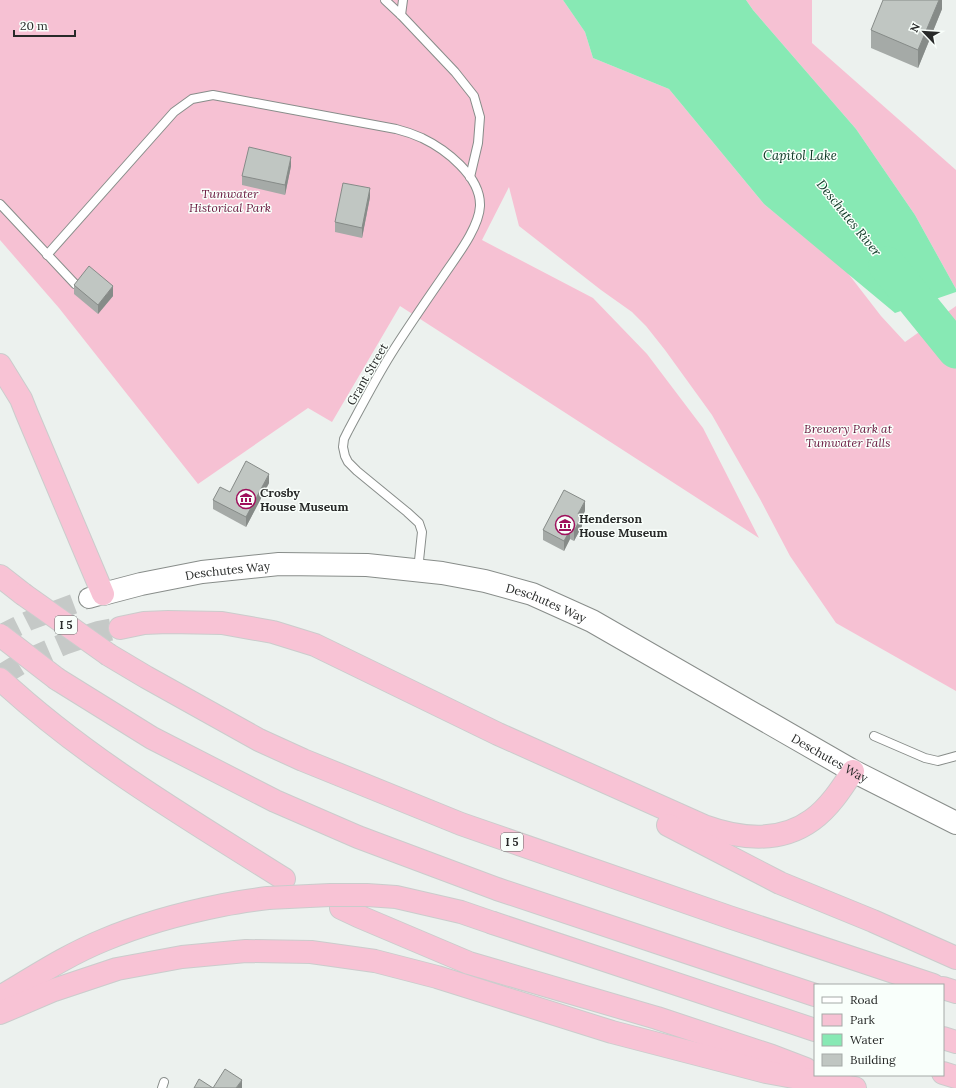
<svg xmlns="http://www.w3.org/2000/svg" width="956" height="1088" font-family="Lora,serif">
  <rect width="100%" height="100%" fill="#ecf1ee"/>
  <g fill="#f6c1d3">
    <polygon points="0,0 563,0 585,32 593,58 669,89 764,204 847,272 881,316 905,342 956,306 956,691 836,623 790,556 760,499 712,415 665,350 646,326 632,312 601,290 519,226 509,187 482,240 593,298 647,354 703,428 759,538 400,306 332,422 308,408 198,484 59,308 0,240"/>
    <polygon points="746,0 812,0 812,43 956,170 956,289 915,215 856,129 753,10"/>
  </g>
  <polygon fill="#87e9b4" points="563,0 746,0 753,10 856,129 915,215 956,289 956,292 895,313 764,204 669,89 593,58 585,32"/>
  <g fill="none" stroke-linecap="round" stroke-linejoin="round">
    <polyline stroke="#87e9b4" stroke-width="37" points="887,265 956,350"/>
    <polyline stroke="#c5c9c7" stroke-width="20" stroke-dasharray="20 10" stroke-linecap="butt" points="0,635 28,621 89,598"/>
    <polyline stroke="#c5c9c7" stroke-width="22" stroke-dasharray="22 11" stroke-linecap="butt" points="0,676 25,661 64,644 98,632 120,628"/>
    <g stroke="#888d8a" stroke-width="10">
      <g id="service">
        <polyline points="385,0 401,15 455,72 474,96 480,117 478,143 470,177"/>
        <polyline points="401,15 403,0"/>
        <polyline points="0,204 75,284"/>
        <path d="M47 255 174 112 192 99 213 95 396 129C404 131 413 134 422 138 445 149 481 176 480 206 479 228 456 257 444 275 426 301 408 327 391 354 376 378 362 405 348 431L344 439 343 447 345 456 348 462 357 471 407 512 419 523 422 532 418 570"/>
        <polyline points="874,736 925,758 938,761 956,756"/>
        <polyline points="162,1088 164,1082"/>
      </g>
    </g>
    <g stroke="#888d8a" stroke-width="22">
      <polyline id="tertiary" points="89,598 103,594"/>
    </g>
    <g stroke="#888d8a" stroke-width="24">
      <g id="secondary">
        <path id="s1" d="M103 594 141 584 202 572 279 564 367 565 442 573 485 581 532 594 592 621 853 771 956 823"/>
      </g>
    </g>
    <g stroke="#cbcccc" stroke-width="24">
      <g id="motorway">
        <polyline points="0,365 21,399 27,414 103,594"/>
        <polyline points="0,576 23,594"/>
        <path d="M120 628 144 623 168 622 222 623 273 632 315 645 498 734 704 826C740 839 779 844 812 820 829 808 842 788 853 771"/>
        <polyline points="109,655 146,677 259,740 303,760 461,824 729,917 933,985"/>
        <path d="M0 679C85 758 186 817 284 879"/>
        <polyline points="57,679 152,738 275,801 358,837 497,889 815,995"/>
        <polyline points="668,825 780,883 873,921 956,958"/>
        <polyline points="341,908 358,916 469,963 657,1018 772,1056 806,1069"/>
        <polyline points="493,923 815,1030"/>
        <polyline points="943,988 956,992"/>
        <path d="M0 997C34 977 67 955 104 940 142 924 183 913 223 905 238 902 253 900 268 898"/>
        <polyline points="0,1013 54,990 117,969 182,957 246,951 311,952 375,961 437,977 612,1032 766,1072 855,1088"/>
        <polyline points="943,1038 956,1042"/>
        <polyline points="943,1073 956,1077"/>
      </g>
    </g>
    <use href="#service" stroke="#fff" stroke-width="8"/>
    <use href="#tertiary" stroke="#fff" stroke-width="20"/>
    <use href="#secondary" stroke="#fff" stroke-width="22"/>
    <use href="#motorway" stroke="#f8c3d5" stroke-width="22"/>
    <g stroke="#cbcccc" stroke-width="24" stroke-linecap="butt">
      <g id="motorway-bridge">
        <polyline points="23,594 109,655"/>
        <polyline points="0,635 57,679"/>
        <polyline points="268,898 330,895 367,895 396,897 461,912 493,923"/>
      </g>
    </g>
    <use href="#motorway-bridge" stroke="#f8c3d5" stroke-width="22"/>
  </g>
  <g fill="#a5aaa7">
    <polygon points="942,0 942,9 918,68 871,48 871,30"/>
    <polygon points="291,166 285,195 242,185 242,176"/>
    <polygon points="370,197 362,238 335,232 335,222"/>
    <polygon points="74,285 113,296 98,314 74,294"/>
    <polygon points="269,483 246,527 213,509 213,500 230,492"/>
    <polygon points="585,511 582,517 582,526 574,541 570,539 564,551 543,540 543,530"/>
  </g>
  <g fill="#868b88">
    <polygon points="939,0 942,0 942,9 918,68 918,50"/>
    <polygon points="291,157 291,166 285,195 285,185"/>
    <polygon points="370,188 370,197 362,238 362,228"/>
    <polygon points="113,286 113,296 98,314 98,305"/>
    <polygon points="269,474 269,483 246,527 246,517"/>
    <polygon points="585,501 585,511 582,517 582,526 574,541 574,531 578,514"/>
    <polygon points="570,530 570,539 564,551 564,541"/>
    <polygon points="242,1080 242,1088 236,1088"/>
  </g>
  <g fill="#c0c6c2" stroke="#868b88">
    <polygon points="883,0 939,0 918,50 871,30"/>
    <polygon points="249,147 291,157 285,185 242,176"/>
    <polygon points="343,183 370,188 362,228 335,222"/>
    <polygon points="89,266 113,286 98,305 74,285"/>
    <polygon points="246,461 269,474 246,517 213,500 220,487 230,492"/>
    <polygon points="564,490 585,501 578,514 582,516 574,531 570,530 564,541 543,530"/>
    <polygon points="225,1069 242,1080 236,1088 213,1088"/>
    <polygon points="199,1079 213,1088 194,1088"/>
  </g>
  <defs>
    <g id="museum-ring" transform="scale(1)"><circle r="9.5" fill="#f9fffb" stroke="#9e105c" stroke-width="1.5"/><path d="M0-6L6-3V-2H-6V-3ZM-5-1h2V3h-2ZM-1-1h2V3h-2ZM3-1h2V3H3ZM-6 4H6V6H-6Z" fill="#9e105c"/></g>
  </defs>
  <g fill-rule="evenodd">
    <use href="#museum-ring" x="246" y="499"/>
    <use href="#museum-ring" x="565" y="525"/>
  </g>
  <g text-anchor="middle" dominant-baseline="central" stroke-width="3" stroke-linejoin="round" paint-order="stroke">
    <g fill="#f9fffb" stroke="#676a68" stroke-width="1">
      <rect x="55" y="616" width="22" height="18" rx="3"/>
      <rect x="501" y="833" width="22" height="18" rx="3"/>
    </g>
    <g font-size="11" font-weight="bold" fill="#282a29">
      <text x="66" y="625">I 5</text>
      <text x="512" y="842">I 5</text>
    </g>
    <g font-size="12" font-style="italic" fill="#68163d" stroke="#f9fffb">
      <text x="230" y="193">Tumwater<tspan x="230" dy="14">Historical Park</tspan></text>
      <text x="848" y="428">Brewery Park at<tspan x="848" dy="14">Tumwater Falls</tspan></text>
    </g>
    <g font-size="12" fill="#282a29" stroke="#f9fffb">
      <text transform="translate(367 374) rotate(-60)">Grant Street</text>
      <text stroke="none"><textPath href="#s1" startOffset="127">Deschutes Way</textPath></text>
      <text stroke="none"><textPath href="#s1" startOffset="451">Deschutes Way</textPath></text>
      <text stroke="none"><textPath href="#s1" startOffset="775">Deschutes Way</textPath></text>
    </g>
    <g font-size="12" font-weight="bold" fill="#282a29" stroke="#f9fffb" text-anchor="start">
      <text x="260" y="492">Crosby<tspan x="260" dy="14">House Museum</tspan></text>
      <text x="579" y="518">Henderson<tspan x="579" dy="14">House Museum</tspan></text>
    </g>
    <g font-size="13" font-style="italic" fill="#093521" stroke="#f9fffb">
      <text x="800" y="155">Capitol Lake</text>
      <text transform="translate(849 218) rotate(51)">Deschutes River</text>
    </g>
  </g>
  <rect x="814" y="984" width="130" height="92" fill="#f9fffb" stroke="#a5aaa7"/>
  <rect x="822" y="997" width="20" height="6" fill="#ffffff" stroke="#a5aaa7"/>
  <text x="850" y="1004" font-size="12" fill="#282a29">Road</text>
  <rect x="822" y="1014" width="20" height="12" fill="#f6c1d3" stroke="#a5aaa7"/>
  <text x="850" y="1024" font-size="12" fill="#282a29">Park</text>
  <rect x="822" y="1034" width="20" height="12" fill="#87e9b4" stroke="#a5aaa7"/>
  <text x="850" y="1044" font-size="12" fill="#282a29">Water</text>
  <rect x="822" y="1054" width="20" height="12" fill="#c0c6c2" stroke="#a5aaa7"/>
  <text x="850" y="1064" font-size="12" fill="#282a29">Building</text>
  <g transform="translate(924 32) rotate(295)" stroke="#f9fffb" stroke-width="3" paint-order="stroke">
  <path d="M0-3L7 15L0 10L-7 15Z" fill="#282a29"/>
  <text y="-6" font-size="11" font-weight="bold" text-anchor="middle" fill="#282a29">N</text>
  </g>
  <path d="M14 30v6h61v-6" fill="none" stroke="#282a29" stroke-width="2"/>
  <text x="20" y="30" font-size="12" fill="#282a29" stroke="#f9fffb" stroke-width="3" paint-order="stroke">20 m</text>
</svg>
